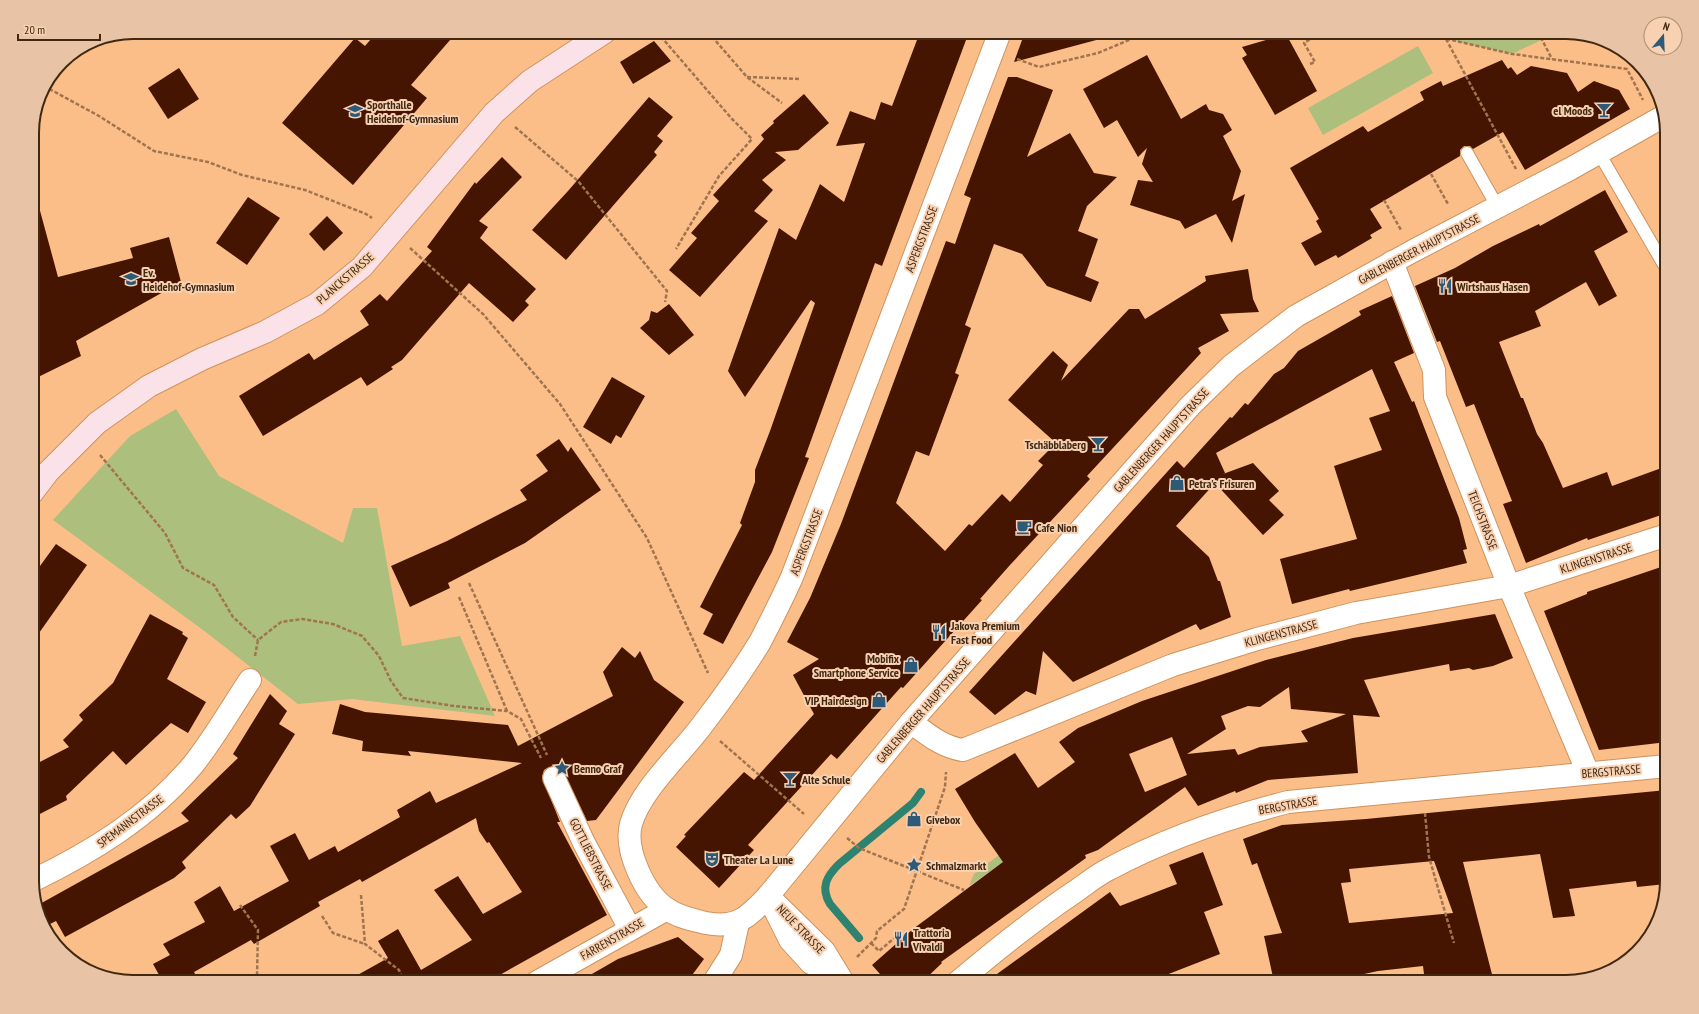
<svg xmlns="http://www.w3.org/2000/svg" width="1699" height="1014" font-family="'PT Sans Narrow',sans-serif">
  <rect width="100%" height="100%" fill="#fcbe88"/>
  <g fill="#acbf7d">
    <polygon points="1417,32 1550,32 1552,35 1512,54"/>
    <polygon points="1418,46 1433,73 1323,135 1308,108"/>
    <polygon points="176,409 219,476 343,543 353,508 377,508 402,646 460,636 495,716 352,699 298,704 207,633 53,520 130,436"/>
    <polygon points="999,855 1004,862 969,886 974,874"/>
  </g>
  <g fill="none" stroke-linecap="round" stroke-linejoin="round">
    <path stroke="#2e8270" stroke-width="8" d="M859 938 830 904C820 887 827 876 839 864L913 803 921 792"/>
  </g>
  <g fill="#451501" fill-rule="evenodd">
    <polygon points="377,32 457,32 411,85 427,98 353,185 282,123 355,38 365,46"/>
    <polygon points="920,32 969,32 882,266 875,263 805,457 809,458 772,552 723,644 703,634 713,614 700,607 742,525 740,523 755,482 755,470 770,431 815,303 811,300 745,397 728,371 779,228 796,240 820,184 844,202 865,143 836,146 850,111 875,120 881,102 892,106"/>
    <polygon points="1025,32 1099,32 1100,39 1014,62"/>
    <polygon points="1286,34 1317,91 1275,115 1242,58 1247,55 1242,47"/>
    <polygon points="654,41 671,61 633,84 620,62"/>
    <polygon points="1147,55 1181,119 1206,104 1209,110 1223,114 1232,130 1223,136 1241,171 1232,201 1245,194 1232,243 1216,214 1185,229 1180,221 1130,205 1138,180 1153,182 1142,164 1147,148 1138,157 1117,120 1104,128 1083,89"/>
    <polygon points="1502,60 1508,69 1511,67 1517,75 1531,66 1567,73 1578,92 1594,81 1619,90 1630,109 1525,170 1503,132 1473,149 1470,146 1464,146 1460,150 1460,156 1370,209 1382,228 1370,235 1372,238 1338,258 1336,255 1315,266 1301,243 1322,232 1316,221 1319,219 1290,168 1363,126 1368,132 1424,100 1420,92 1441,81 1443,86"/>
    <polygon points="179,68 199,99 168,119 148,88"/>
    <polygon points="1008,77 1017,77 1053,90 1027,157 1070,133 1094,173 1117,177 1087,206 1078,231 1098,239 1085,276 1099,282 1091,302 1047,286 1022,254 994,244 965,325 971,328 955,373 959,375 929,456 916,451 896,503 945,551 969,524 972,526 1002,494 1010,502 1043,465 1038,461 1056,443 1008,400 1053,351 1068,365 1061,381 1129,309 1139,309 1145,319 1206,281 1205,276 1248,269 1253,299 1259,312 1220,314 1229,331 1198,348 1201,353 1087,476 1090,479 1010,565 980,599 982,600 903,688 901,687 837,759 831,754 748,845 754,850 719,888 676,847 686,836 684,835 744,772 754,780 814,714 793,675 819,659 787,642 810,598 841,524 946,241 955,244 971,198 964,195"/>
    <polygon points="804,94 829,123 798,150 775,152 786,160 762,180 773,190 754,211 768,221 700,297 669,270 697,238 691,233 719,201 713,195 764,139 761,135 774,123 773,121"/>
    <polygon points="649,97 673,117 657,136 663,141 654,152 657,155 566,260 532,230 568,191"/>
    <polygon points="502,157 522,177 479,221 488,227 480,238 536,289 525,301 529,305 513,322 469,283 402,360 391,367 393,369 367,386 361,377 263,436 239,396 309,353 314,360 369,325 360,311 380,294 387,301 432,251 427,247 475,182 476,184"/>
    <polygon points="1605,190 1628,232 1594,251 1617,296 1599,306 1586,282 1535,311 1541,326 1499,342 1521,398 1523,398 1537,434 1543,443 1563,488 1607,472 1612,486 1667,466 1667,513 1588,540 1587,538 1526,563 1503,504 1512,501 1474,404 1466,407 1440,341 1437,342 1415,286 1455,268 1493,246 1539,224 1540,226"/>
    <polygon points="248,197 280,218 247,265 216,243"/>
    <polygon points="39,207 58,277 133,258 130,248 169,237 181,282 76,341 81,356 32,380 32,208"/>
    <polygon points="327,216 343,233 324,251 309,234"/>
    <polygon points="1392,296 1414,353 1394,362 1412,402 1414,401 1459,518 1467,549 1463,550 1467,563 1350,591 1349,589 1292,604 1280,559 1357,539 1334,466 1382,450 1369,418 1390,411 1372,369 1216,453 1225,473 1223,474 1253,463 1279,491 1269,500 1284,515 1263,535 1215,483 1176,526 1209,557 1218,581 1220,581 1231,617 1200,630 1196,624 1073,682 1043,651 1036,695 1026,691 995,715 969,692 1177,461 1184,468 1230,417 1232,418 1245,403 1248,405 1274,374 1284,368 1298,351 1361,315 1359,311"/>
    <polygon points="669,304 694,335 669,355 640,328 649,320 651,311 657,313"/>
    <polygon points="612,377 645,396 621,438 616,435 611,444 583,427"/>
    <polygon points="559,439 568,452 571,447 601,490 525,543 448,583 450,588 410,607 391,566 447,541 527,500 520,490 548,471 536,455"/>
    <polygon points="56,544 87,565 32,643 32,577"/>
    <polygon points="1667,565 1667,742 1599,750 1544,611 1587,594 1587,592"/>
    <polygon points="150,614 183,632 182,634 188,638 167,679 206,702 188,733 171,723 126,765 113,751 66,796 67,800 32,818 32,766 69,747 63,740 83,720 79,715 113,683"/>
    <path d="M1495 614 1513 658 1493 666 1473 670 1469 668 1450 671 1449 664 1364 680 1380 717 1353 715 1358 773 1268 780 1236 793 1235 791 1198 806 1185 787 1098 850 1085 855 1086 858 941 962 942 963 922 982H887L872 965 913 929 1003 862 975 822 955 789 1015 753 1038 788 1075 762 1059 742 1078 728 1142 701 1266 660 1353 638ZM1289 687 1291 709 1346 714 1301 731 1308 742 1260 747 1238 755 1235 749 1187 754 1226 729 1221 716 1248 706 1260 707ZM1172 737 1187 775 1145 792 1129 754Z"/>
    <polygon points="622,647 635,658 640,651 654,680 684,702 596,820 587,821 562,768 556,766 549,767 544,770 542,777 560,822 557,822 607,915 487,982 345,982 388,958 378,941 398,929 421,970 472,940 434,890 458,876 483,914 522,892 489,842 487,843 479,831 476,818 362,882 360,879 318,902 320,906 254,944 251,940 194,972 199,982 163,982 153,964 170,955 163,944 205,922 194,902 220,886 234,911 289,881 270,846 295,833 309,860 335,846 338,852 400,817 397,810 430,791 436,803 522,763 408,751 411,756 362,751 363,741 332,734 340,704 365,712 508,725 518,746 613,696 603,672"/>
    <polygon points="270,694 287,711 279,724 295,734 250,806 236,819 231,814 182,862 186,868 174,878 65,937 56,921 44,927 38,905 189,821 181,813 238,758 233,754"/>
    <path d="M1667 790 1666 884 1637 887 1636 881 1569 889 1575 916 1553 918 1540 854 1463 862 1494 982H1425L1423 966 1378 971 1327 982H1274L1264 936 1282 933 1257 863 1252 865 1243 839 1282 825 1366 819ZM1434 861 1453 913 1349 923 1341 883 1351 882 1349 869Z"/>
    <polygon points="1203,852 1223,905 1204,912 1220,954 1148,982 986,982 1110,892 1120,906 1177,884 1169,865"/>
    <polygon points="678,937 704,959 687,982 578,982 618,959"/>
  </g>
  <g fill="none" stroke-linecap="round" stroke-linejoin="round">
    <g stroke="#ce935e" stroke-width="14">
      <g id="service">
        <polyline points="1467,153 1497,206"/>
        <polyline points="1599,153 1667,270"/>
      </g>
    </g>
    <g stroke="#ce935e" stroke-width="24">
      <g id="minor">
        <polyline points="1392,262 1434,370 1435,397 1509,586 1588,773"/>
        <path d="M911 722C927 734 942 747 963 750L1173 665 1257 639 1356 613 1509 586 1667 535"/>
        <polyline points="554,778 584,843 630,929"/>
        <path d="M32 881C92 852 149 817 192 766 214 739 231 708 250 680"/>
        <path d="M768 896C748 917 737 929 706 923 693 920 678 917 667 909 645 895 624 850 631 824 641 789 682 753 703 724 723 698 743 670 760 642 771 621 782 599 792 577L1000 32"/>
        <polyline points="537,982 667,909"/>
        <polyline points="714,982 731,955 738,923"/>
        <path d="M958 982C996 950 1034 919 1076 891 1086 884 1097 875 1109 869 1165 839 1226 818 1288 802L1667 766"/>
      </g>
    </g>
    <g stroke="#ce935e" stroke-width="24">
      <g id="tertiary">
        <polyline points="768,896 911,722 1190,406 1231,366 1296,316 1413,251 1570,169 1664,116"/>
        <polyline points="768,896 824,951 843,982"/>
        <polyline points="775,910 790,940 811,963 837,976"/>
      </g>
    </g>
    <g stroke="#ce935e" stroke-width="24">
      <polyline id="secondary" points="32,493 48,472 97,423 149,386 202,359 265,332 317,304 362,267 494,113 530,81 605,32"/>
    </g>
    <g stroke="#a0744e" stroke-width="2.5" stroke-dasharray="4 2" stroke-linecap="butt">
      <polyline points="657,32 732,119 752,139 719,176 676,249"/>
      <polyline points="708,32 747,77 782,103"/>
      <polyline points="1417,32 1512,54 1627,69 1643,100"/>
      <polyline points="1538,32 1552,59"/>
      <polyline points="1446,39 1516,169"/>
      <polyline points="1017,59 1039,67 1098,53 1148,32"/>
      <polyline points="1310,64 1315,62 1304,43 1322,32"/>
      <polyline points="747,77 801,79"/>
      <polyline points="44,86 99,116 154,151 208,162 242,175 305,190 366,214 372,218"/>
      <polyline points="515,127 578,181 667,291 665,302"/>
      <polyline points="1431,174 1448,204"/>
      <polyline points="1384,200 1401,230"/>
      <polyline points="410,248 483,314 560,404 647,538 708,673"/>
      <polyline points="100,455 165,533 183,568 214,585 233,617 258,640"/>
      <polyline points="469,583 547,755"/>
      <polyline points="459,597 507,711"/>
      <polyline points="255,656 258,640 281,622 302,619 333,624 362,636 379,656 391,681 403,698 454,706 507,711 521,719 541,758"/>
      <polyline points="720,741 804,814"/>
      <polyline points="1425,813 1429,857 1454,943"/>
      <polyline points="847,838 859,848 964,890"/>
      <polyline points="361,895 365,944 399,970 404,982"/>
      <polyline points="240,905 258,930 257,976 260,982"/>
      <polyline points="322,916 333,933 365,944"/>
      <polyline points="871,943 879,951 898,935 901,939"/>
      <polyline points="857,957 876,938 877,931 904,909 945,787 946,772"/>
    </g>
    <use href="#service" stroke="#fff" stroke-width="12"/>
    <use href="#minor" stroke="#fff" stroke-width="22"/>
    <use href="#tertiary" stroke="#fff" stroke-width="22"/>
    <use href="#secondary" stroke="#fbe2e8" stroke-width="22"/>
  </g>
  <defs>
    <g id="bar-bare" transform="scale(1.2)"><path d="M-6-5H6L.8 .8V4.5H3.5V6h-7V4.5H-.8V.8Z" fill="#2e5a7a" stroke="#f7d1b2" stroke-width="2.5" paint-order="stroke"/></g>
    <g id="school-bare" transform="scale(1.2)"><path d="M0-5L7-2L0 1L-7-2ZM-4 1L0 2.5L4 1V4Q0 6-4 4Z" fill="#2e5a7a" stroke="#f7d1b2" stroke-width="2.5" paint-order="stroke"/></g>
    <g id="restaurant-bare" transform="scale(1.2)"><path d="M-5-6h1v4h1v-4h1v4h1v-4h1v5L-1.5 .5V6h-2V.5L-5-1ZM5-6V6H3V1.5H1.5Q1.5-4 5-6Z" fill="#2e5a7a" stroke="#f7d1b2" stroke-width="2.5" paint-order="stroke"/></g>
    <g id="shop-bare" transform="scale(1.2)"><path d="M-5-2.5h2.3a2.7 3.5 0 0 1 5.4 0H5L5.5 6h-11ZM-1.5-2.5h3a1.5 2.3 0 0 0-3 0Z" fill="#2e5a7a" stroke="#f7d1b2" stroke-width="2.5" paint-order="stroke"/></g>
    <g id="cafe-bare" transform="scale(1.2)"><path d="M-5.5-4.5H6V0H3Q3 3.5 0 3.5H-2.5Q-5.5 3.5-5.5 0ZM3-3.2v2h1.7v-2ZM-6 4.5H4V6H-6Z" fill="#2e5a7a" stroke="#f7d1b2" stroke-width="2.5" paint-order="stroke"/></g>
    <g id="sight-bare" transform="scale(1.2)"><path d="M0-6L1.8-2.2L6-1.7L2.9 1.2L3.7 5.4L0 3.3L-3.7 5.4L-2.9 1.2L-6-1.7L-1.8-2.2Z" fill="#2e5a7a" stroke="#f7d1b2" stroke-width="2.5" paint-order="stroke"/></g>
    <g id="theatre-bare" transform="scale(1.2)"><path d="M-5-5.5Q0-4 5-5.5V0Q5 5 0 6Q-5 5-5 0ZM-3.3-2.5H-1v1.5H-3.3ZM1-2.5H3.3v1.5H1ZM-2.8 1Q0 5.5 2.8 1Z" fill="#2e5a7a" stroke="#f7d1b2" stroke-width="2.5" paint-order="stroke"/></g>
  </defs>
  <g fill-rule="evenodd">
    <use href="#bar-bare" x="1604" y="110"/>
    <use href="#school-bare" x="355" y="111"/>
    <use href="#school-bare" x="131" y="279"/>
    <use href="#restaurant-bare" x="1445" y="286"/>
    <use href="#bar-bare" x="1098" y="444"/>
    <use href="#shop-bare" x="1177" y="483"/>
    <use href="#cafe-bare" x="1024" y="527"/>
    <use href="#restaurant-bare" x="939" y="632"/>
    <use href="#shop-bare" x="911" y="665"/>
    <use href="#shop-bare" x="879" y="700"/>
    <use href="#sight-bare" x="562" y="768"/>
    <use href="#bar-bare" x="790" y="779"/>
    <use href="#shop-bare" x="914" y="819"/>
    <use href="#theatre-bare" x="712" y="859"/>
    <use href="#sight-bare" x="914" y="865"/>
    <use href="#restaurant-bare" x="901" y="939"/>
  </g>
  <g text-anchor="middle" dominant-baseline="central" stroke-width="4" stroke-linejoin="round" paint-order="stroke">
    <g font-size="12" font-weight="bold" fill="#402812" stroke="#f7d1b2" text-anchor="start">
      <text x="367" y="104">Sporthalle<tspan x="367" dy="14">Heidehof-Gymnasium</tspan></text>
      <text x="1592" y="110" text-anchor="end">el Moods</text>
      <text x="143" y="272">Ev.<tspan x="143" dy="14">Heidehof-Gymnasium</tspan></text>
      <text x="1457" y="286">Wirtshaus Hasen</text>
      <text x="1086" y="444" text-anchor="end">Tschäbblaberg</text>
      <text x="1189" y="483">Petra's Frisuren</text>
      <text x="1036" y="527">Cafe Nion</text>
      <text x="951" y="625">Jakova Premium<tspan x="951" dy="14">Fast Food</tspan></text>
      <text x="899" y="658" text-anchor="end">Mobifix<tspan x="899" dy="14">Smartphone Service</tspan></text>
      <text x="867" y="700" text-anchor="end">VIP Hairdesign</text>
      <text x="574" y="768">Benno Graf</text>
      <text x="802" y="779">Alte Schule</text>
      <text x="926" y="819">Givebox</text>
      <text x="724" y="859">Theater La Lune</text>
      <text x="926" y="865">Schmalzmarkt</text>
      <text x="913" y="932">Trattoria<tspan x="913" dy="14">Vivaldi</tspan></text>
    </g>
    <g font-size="12" fill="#402812" stroke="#f7d1b2">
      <text transform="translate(921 239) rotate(-69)">ASPERGSTRASSE</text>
      <text transform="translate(1419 249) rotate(-28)">GABLENBERGER HAUPTSTRASSE</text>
      <text transform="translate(345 278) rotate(-41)">PLANCKSTRASSE</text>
      <text transform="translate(1161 440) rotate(-48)">GABLENBERGER HAUPTSTRASSE</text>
      <text transform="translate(1483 520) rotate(69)">TEICHSTRASSE</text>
      <text transform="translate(806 542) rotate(-69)">ASPERGSTRASSE</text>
      <text transform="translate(1596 558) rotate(-18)">KLINGENSTRASSE</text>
      <text transform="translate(1281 633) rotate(-15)">KLINGENSTRASSE</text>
      <text transform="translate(923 710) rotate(-49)">GABLENBERGER HAUPTSTRASSE</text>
      <text transform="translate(1611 771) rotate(-5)">BERGSTRASSE</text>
      <text transform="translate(1288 805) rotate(-10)">BERGSTRASSE</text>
      <text transform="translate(130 821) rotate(-37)">SPEMANNSTRASSE</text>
      <text transform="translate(591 854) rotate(63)">GOTTLIEBSTRASSE</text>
      <text transform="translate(801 929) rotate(46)">NEUE STRASSE</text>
      <text transform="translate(612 939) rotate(-30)">FARRENSTRASSE</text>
    </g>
  </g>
  <path d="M0 0H1699V1014H0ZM133 39H1566A94 94 0 0 1 1660 133V881A94 94 0 0 1 1566 975H133A94 94 0 0 1 39 881V133A94 94 0 0 1 133 39Z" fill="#e8c3a5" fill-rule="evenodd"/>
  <path fill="none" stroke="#402812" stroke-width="2" d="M133 39H1566A94 94 0 0 1 1660 133V881A94 94 0 0 1 1566 975H133A94 94 0 0 1 39 881V133A94 94 0 0 1 133 39Z"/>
  <g transform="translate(1663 36) rotate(19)"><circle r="19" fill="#f7d1b2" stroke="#ae8d72"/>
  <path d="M0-3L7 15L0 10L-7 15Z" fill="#2e5a7a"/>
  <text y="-6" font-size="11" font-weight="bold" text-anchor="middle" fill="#402812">N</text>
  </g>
  <path d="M18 34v6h82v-6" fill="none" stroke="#402812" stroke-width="2"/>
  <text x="24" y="34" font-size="12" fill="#402812" stroke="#f7d1b2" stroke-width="3" paint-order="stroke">20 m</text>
</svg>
